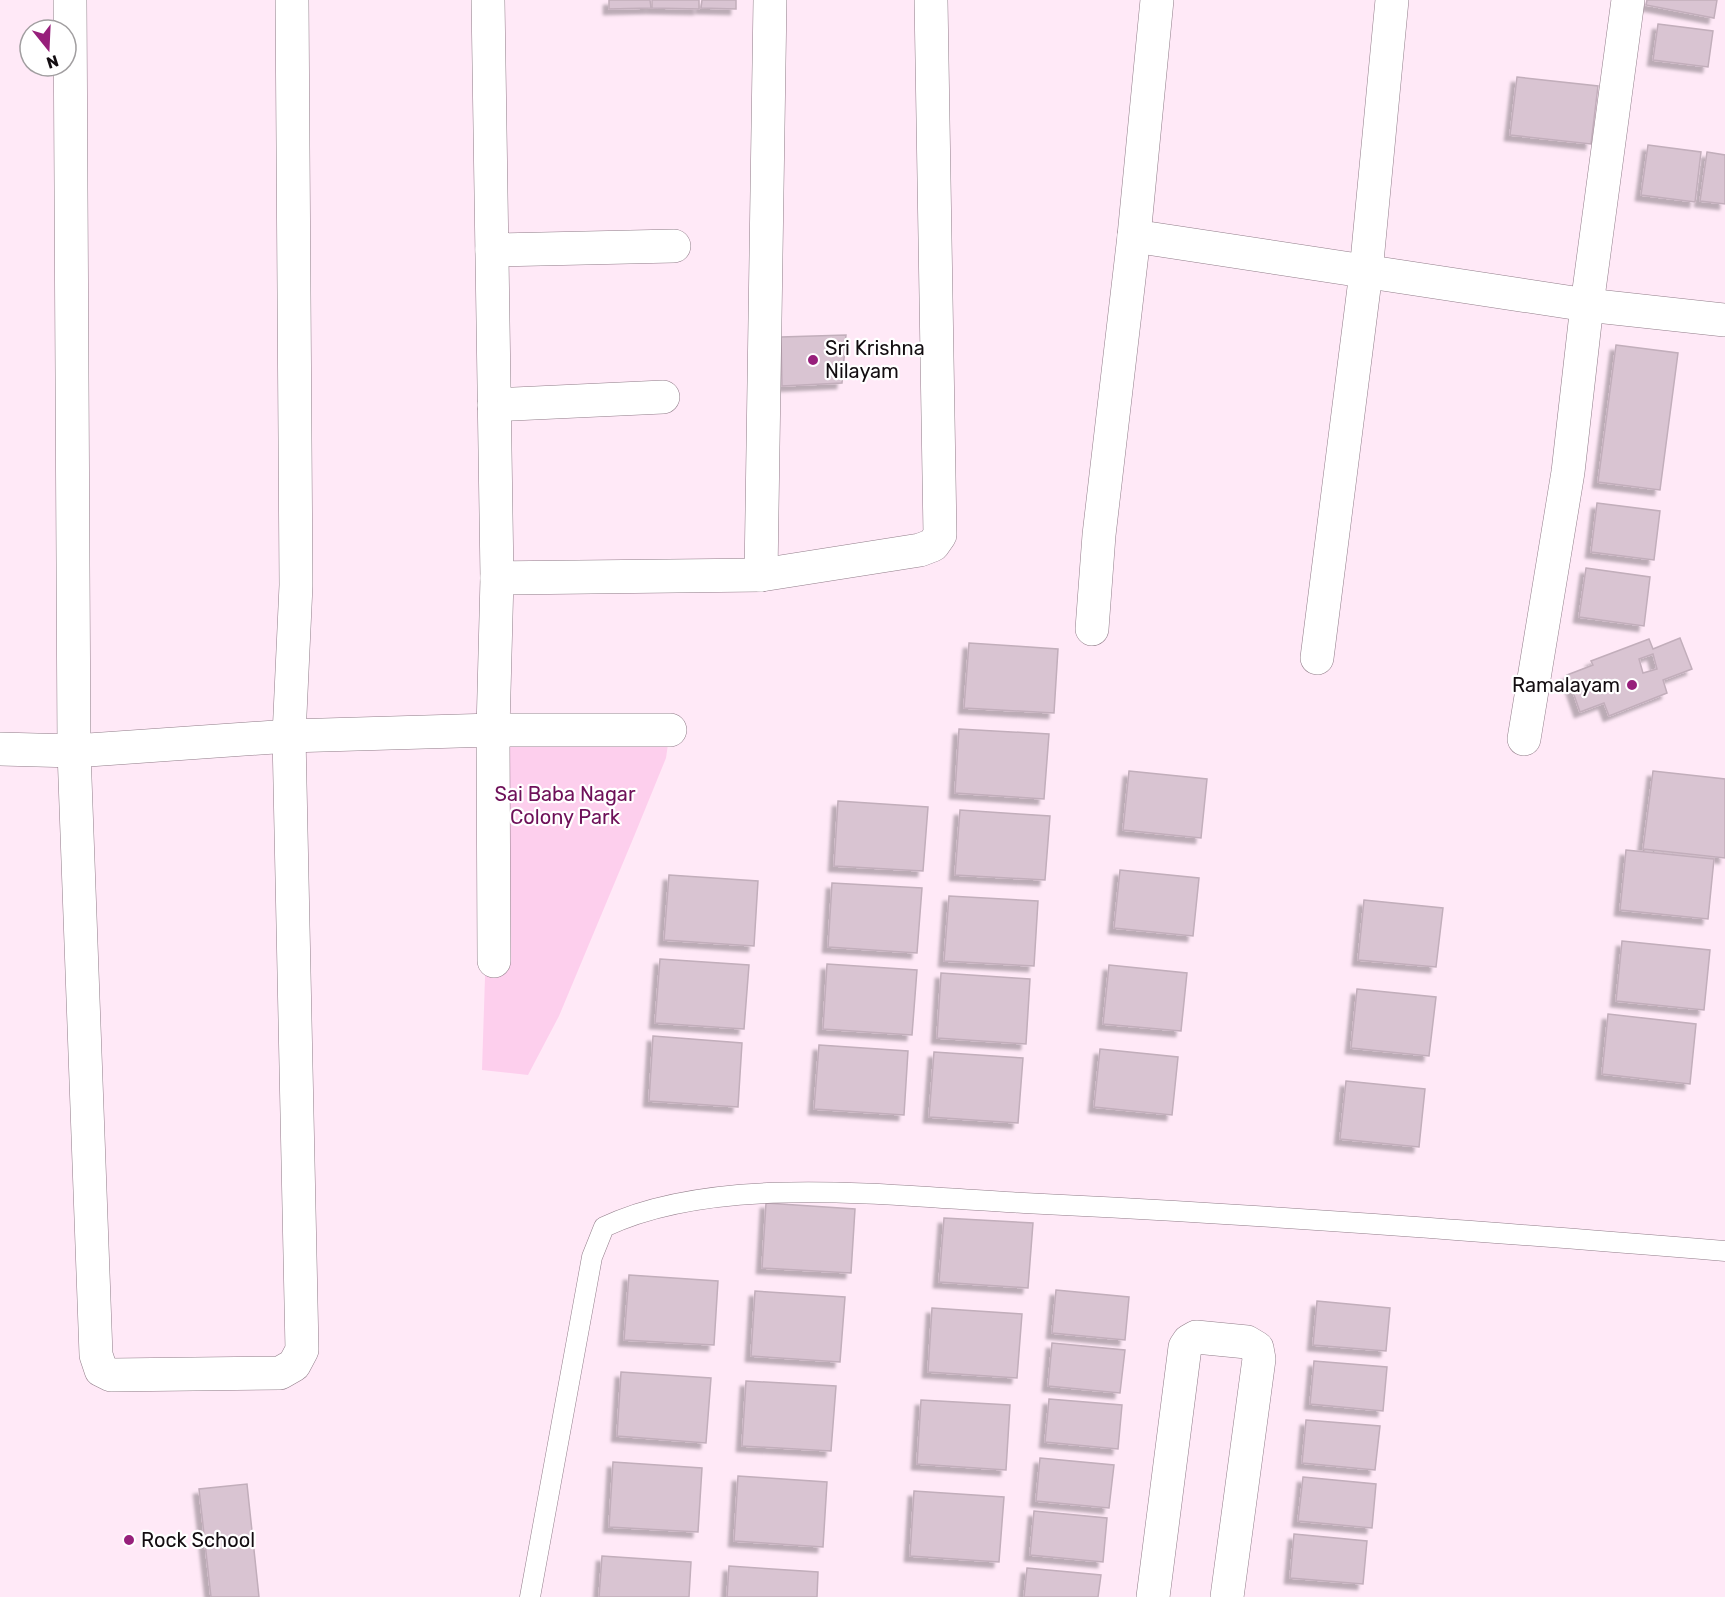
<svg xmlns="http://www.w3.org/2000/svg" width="1725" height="1597" font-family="Rubik,sans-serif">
  <defs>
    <filter id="shadow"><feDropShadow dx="-5.5" dy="5.5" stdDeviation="1.5" flood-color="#0004"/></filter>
  </defs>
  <rect width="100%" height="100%" fill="#ffe9f7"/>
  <polygon fill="#fdcfed" points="493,730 670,730 666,758 635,834 559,1016 528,1075 482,1070"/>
  <g fill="#d9c4d2" stroke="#c2aebb" stroke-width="1.5" fill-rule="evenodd" filter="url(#shadow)">
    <polygon points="609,0 650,0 651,8 609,9"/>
    <polygon points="652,0 699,0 699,9 652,8"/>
    <polygon points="702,0 736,0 736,9 701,8"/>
    <polygon points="1647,0 1717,0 1714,18 1646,5"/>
    <polygon points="1658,24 1713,31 1708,67 1653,60"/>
    <polygon points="1517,77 1598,86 1591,144 1510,135"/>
    <polygon points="1648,145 1701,152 1695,202 1641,195"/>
    <polygon points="1707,152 1725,155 1725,204 1700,201"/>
    <polygon points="846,335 842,383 782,386 781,337"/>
    <polygon points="1616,345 1678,353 1660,490 1598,482"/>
    <polygon points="1597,503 1660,511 1654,560 1591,552"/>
    <polygon points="1586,568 1650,577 1644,626 1579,617"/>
    <path d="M1680 638 1692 669 1663 680 1667 693 1609 716 1604 703 1580 712 1567 675 1593 665 1591 661 1649 639 1653 649ZM1653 654 1657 669 1643 673 1639 659Z"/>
    <polygon points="969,643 1058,649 1054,713 964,708"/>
    <polygon points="959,729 1049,734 1044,799 955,793"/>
    <polygon points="1129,771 1207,779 1201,838 1123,830"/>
    <polygon points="1653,771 1725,779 1725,858 1643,849"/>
    <polygon points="838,801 928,807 923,871 834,866"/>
    <polygon points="960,810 1050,816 1045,880 955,875"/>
    <polygon points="1626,850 1714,859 1708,919 1620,910"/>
    <polygon points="1120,870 1199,878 1193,936 1114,928"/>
    <polygon points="669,875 758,881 754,946 664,940"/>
    <polygon points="832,883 922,888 917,953 828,947"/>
    <polygon points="949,896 1038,901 1034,966 944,961"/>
    <polygon points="1364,900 1443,908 1436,967 1358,960"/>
    <polygon points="1622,941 1710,950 1704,1010 1616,1001"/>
    <polygon points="660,959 749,965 744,1029 655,1023"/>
    <polygon points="827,964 917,970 912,1035 823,1029"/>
    <polygon points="1109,965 1187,973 1181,1031 1103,1024"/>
    <polygon points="941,973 1030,979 1026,1044 937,1038"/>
    <polygon points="1357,989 1436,997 1429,1056 1351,1048"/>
    <polygon points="1608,1014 1696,1024 1690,1084 1602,1074"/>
    <polygon points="653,1036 742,1043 738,1107 649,1101"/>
    <polygon points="819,1045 908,1051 904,1115 814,1109"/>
    <polygon points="1100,1049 1178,1057 1172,1115 1094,1107"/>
    <polygon points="934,1052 1023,1058 1018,1123 929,1117"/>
    <polygon points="1346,1081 1425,1089 1419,1147 1340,1139"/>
    <polygon points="766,1203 855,1209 851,1273 762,1268"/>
    <polygon points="944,1218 1033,1223 1028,1288 939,1282"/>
    <polygon points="629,1275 718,1281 714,1345 624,1340"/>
    <polygon points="1056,1290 1129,1297 1125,1340 1052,1333"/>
    <polygon points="755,1291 845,1297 840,1362 751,1356"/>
    <polygon points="1317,1301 1390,1308 1386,1351 1313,1345"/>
    <polygon points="932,1308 1022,1314 1017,1378 928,1372"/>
    <polygon points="1052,1343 1125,1350 1120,1393 1048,1386"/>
    <polygon points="1314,1361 1387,1367 1383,1411 1310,1404"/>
    <polygon points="621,1372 711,1378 706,1443 617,1436"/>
    <polygon points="746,1381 836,1386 831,1451 742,1446"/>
    <polygon points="1049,1399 1122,1405 1118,1449 1045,1442"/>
    <polygon points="921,1400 1010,1405 1006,1470 917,1464"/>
    <polygon points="1306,1420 1380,1426 1375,1470 1302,1463"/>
    <polygon points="1040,1458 1114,1465 1109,1508 1036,1501"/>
    <polygon points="613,1462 702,1468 698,1532 609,1527"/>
    <polygon points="738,1476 827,1482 823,1547 734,1541"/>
    <polygon points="1303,1477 1376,1484 1372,1528 1298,1521"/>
    <polygon points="247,1484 259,1597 211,1597 199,1489"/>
    <polygon points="914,1491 1004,1497 999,1562 910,1556"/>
    <polygon points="1034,1511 1107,1518 1103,1562 1030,1555"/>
    <polygon points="1294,1534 1367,1541 1363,1584 1290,1578"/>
    <polygon points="602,1556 691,1562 689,1597 599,1597"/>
    <polygon points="729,1566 818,1572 817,1597 727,1597"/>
    <polygon points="1027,1568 1101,1575 1098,1597 1024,1597"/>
  </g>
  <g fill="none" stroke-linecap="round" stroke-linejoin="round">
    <g stroke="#917d89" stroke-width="21">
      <path id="service" d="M530 1597 592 1257 604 1227C719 1172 899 1197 1024 1203 1258 1214 1491 1232 1725 1251"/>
    </g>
    <g stroke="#917d89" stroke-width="34">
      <g id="minor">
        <polyline points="70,0 74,751 96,1355 101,1370 111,1375 280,1373 294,1365 302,1350 289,736 296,585 292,0"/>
        <polyline points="488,0 497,578 493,730 494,961"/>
        <polyline points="1157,0 1134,236 1587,305 1725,320"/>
        <polyline points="492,250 674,246"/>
        <polyline points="494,405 663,397"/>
        <polyline points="761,575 770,0"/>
        <polyline points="497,578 761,575 920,550 933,545 940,535 931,0"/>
        <polyline points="1092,629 1099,535 1134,236"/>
        <polyline points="1317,658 1366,272 1392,0"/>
        <polyline points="1524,739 1568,472 1587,305 1628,0"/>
        <polyline points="0,749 74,751 289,736 493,730 670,730"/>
        <polyline points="1153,1597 1185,1347 1189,1341 1196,1337 1247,1342 1257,1348 1259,1359 1227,1597"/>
      </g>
    </g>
    <use href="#service" stroke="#fff" stroke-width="20"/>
    <use href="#minor" stroke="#fff" stroke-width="33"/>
  </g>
  <g fill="#971f7b" stroke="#fff" stroke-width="2">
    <circle cx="813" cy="360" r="6"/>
    <circle cx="1632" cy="685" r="6"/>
    <circle cx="129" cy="1540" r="6"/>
  </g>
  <g text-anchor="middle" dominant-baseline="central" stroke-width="4.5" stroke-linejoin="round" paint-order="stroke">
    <g font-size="20" fill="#130d11" stroke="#fff" text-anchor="start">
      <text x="825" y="348">Sri Krishna<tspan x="825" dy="23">Nilayam</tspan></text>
      <text x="1620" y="685" text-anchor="end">Ramalayam</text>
      <text x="141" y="1540">Rock School</text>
    </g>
    <g font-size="20" fill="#6e1059" stroke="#fff">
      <text x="565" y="794">Sai Baba Nagar<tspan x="565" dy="23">Colony Park</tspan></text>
    </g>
  </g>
  <g transform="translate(48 48) rotate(162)"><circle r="28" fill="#ffffff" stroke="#a19ea0" stroke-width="1.5"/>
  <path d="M0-4.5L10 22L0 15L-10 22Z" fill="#971f7b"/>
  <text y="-9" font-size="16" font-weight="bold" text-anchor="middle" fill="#130d11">N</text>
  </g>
</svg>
